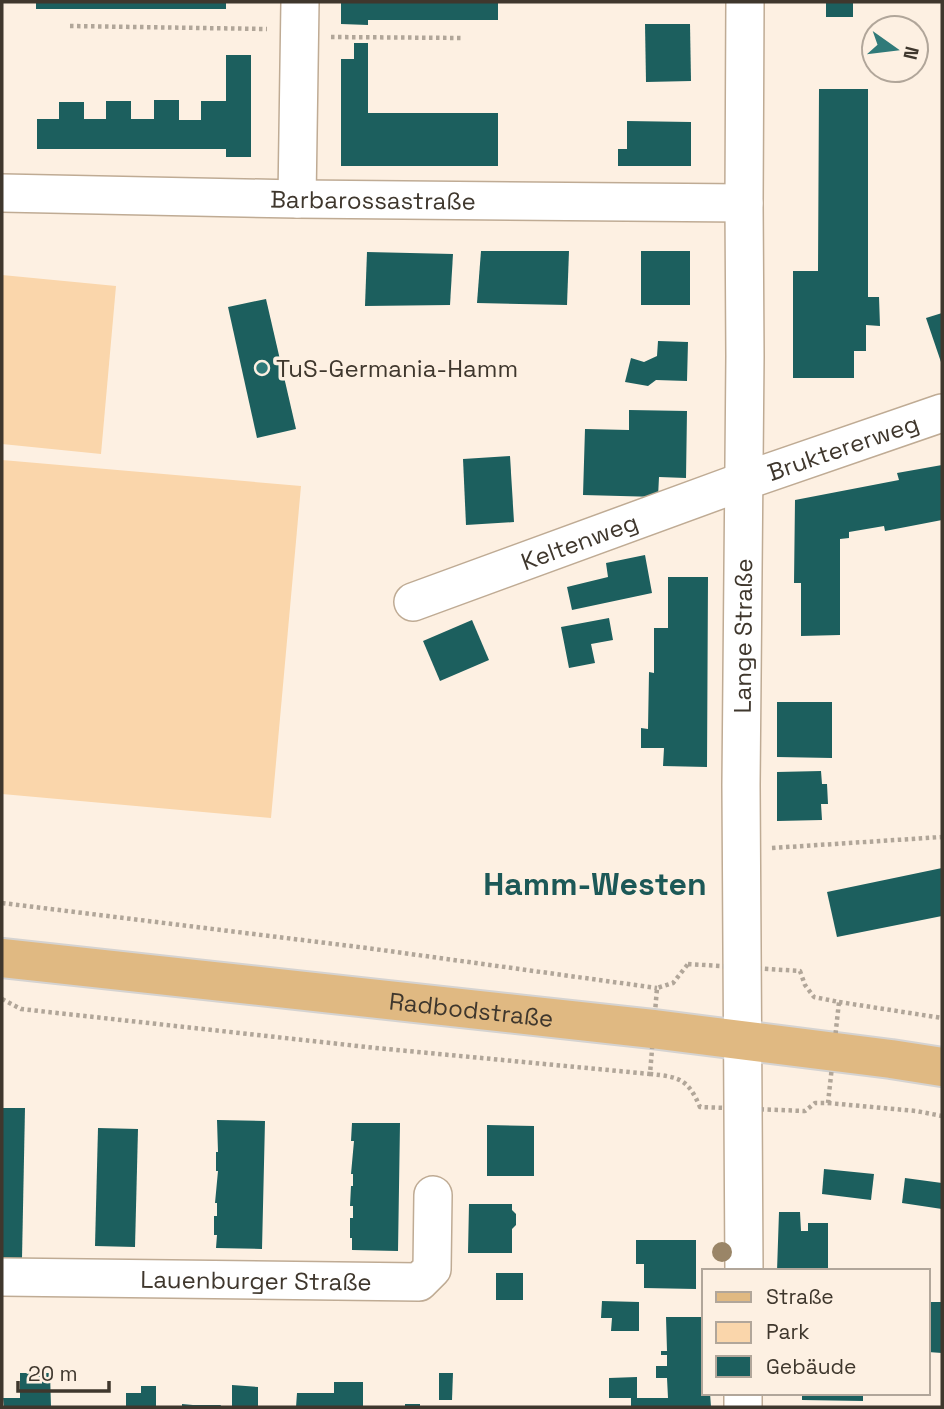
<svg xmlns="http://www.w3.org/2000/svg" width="944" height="1409" font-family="'Space Grotesk',sans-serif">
  <rect width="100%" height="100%" fill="#fdf0e2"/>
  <g fill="#fad6ab">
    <polygon points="2,275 116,286 101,454 2,444"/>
    <polygon points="2,460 301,486 271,818 2,794"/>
  </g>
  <g fill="#1c5f5e">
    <rect x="36" y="2" width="190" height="7"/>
    <polygon points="341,2 498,2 498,20 368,20 368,25 341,24"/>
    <rect x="826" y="2" width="27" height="15"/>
    <polygon points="645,24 690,24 691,81 646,82"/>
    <polygon points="354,43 368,43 368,113 498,113 498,166 341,166 341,59 354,59"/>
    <polygon points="226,55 251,55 251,157 226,157 226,149 37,149 37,119 59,119 59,102 84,102 84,119 106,119 106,101 131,101 131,119 154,119 154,100 179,100 179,120 201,120 201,101 226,101"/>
    <polygon points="819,89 868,89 868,297 879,297 880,326 866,325 866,351 854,351 854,378 793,378 793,271 818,271"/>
    <polygon points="627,121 691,122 691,166 618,166 618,149 627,149"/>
    <polygon points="481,251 569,251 567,305 477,303"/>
    <rect x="641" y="251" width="49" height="54"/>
    <polygon points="367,252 453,254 450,305 365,306"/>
    <polygon points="266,299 296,429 257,438 228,307"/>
    <polygon points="942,313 942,365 926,318"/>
    <polygon points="658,341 688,342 687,381 656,380 648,386 625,382 631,358 644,362 657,356"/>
    <polygon points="629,410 687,411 686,478 659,477 658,497 583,495 585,429 629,430"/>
    <polygon points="510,456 514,522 466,525 463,459"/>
    <polygon points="942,465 942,520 885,531 884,526 849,532 849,538 840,539 840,635 801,636 801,583 794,583 795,500 899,480 897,473"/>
    <polygon points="645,555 652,593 572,610 567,587 608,577 606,563"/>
    <polygon points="668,577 708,577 707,767 663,766 664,748 641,748 641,728 648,729 649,672 654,673 654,628 668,628"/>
    <polygon points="609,618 613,640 591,644 595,663 569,668 561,627"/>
    <polygon points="472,620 489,660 440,681 423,641"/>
    <polygon points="777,702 832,702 832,758 777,757"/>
    <polygon points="821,771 822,784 827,784 828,804 821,804 822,820 777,821 777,772"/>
    <polygon points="942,868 942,916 837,937 827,892"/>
    <polygon points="2,1108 25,1108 22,1258 2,1258"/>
    <polygon points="217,1120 265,1121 262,1249 216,1248 217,1235 214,1235 214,1216 217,1216 217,1203 215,1203 218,1171 216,1171 216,1152 218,1152"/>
    <polygon points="352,1123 400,1123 398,1251 352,1250 352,1238 350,1238 350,1218 353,1218 353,1206 350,1206 351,1186 353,1186 353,1174 351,1174 354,1141 351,1141"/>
    <polygon points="487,1125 534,1126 534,1176 487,1176"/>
    <polygon points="98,1128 138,1129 135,1247 95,1246"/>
    <polygon points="824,1169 874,1174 871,1200 822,1194"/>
    <polygon points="905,1178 942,1183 942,1209 902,1203"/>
    <polygon points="469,1204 512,1204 512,1210 516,1214 516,1225 512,1229 512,1253 468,1253"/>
    <polygon points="779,1212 800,1212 801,1231 808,1231 808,1223 828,1223 828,1271 777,1271"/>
    <polygon points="636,1240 696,1240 696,1289 644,1288 644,1264 636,1264"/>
    <rect x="496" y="1273" width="27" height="27"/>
    <polygon points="602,1301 639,1302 639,1331 611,1331 612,1318 601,1318"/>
    <polygon points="928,1302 942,1302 942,1353 928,1352"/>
    <polygon points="666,1317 704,1317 704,1393 710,1393 711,1407 631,1407 631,1398 609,1398 609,1378 637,1377 637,1398 668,1398 667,1378 656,1378 656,1366 667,1366 667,1355 661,1355 661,1351 667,1351"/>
    <polygon points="20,1373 50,1373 51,1407 4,1407 3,1398 20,1398"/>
    <polygon points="439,1373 453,1373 452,1400 439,1400"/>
    <polygon points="334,1382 363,1382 363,1407 296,1407 297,1393 334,1393"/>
    <polygon points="232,1385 258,1387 258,1407 232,1407"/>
    <polygon points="141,1386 156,1386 156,1407 126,1407 126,1393 141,1393"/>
    <polygon points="802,1393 863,1393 863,1401 802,1400"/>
    <polygon points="182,1404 193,1405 221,1405 220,1407 182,1407"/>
    <rect x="405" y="1404" width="15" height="3"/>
  </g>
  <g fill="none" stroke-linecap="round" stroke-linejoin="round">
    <g stroke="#bfab94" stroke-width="40">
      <g id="minor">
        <path id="s1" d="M2 193 297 199 744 203"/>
        <polyline points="297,199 300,2"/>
        <path id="s2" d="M413 602 744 481 942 413"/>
        <path id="s3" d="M744 1271 741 785 745 356 744 203 745 2"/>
        <path id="s4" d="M2 1277 419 1282 432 1269 433 1195"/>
        <polyline points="743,1407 743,1393"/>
      </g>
    </g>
    <g stroke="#d5d3d1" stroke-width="42">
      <g id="major">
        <path id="s5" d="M2 958 653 1029 891 1059 942 1067"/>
      </g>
    </g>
    <g stroke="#b1a699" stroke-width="4.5" stroke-dasharray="3.5 3.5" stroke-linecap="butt">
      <polyline points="70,26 267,29"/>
      <polyline points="331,37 463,38"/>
      <polyline points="772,848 942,837"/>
      <polyline points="2,903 367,948 657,988"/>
      <path d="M688 964 800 971 805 985 814 997 839 1002 828 1103H815L805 1111 700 1107C688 1079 680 1077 650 1074L657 988 673 983Z"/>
      <polyline points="2,999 21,1009 376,1048 650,1074"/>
      <polyline points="839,1002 942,1018"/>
      <polyline points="828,1103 916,1111 942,1116"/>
    </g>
    <use href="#minor" stroke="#fff" stroke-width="37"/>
    <use href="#major" stroke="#e0b982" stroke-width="38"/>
  </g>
  <circle fill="#9a8567" cx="722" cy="1252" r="10"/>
  <circle fill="#307a79" stroke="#fdf0e2" stroke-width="2.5" cx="262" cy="368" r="7"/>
  <g text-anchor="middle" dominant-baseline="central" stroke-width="7" stroke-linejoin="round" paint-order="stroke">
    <g font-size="24" fill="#3f372d" stroke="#fdf0e2">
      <text stroke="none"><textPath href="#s1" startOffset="371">Barbarossastraße</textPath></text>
      <text stroke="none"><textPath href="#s2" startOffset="457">Bruktererweg</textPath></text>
      <text stroke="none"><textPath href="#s2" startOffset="177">Keltenweg</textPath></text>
      <text stroke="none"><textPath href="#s3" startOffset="635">Lange Straße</textPath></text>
      <text stroke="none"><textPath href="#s5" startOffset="472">Radbodstraße</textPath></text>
      <text stroke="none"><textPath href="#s4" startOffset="254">Lauenburger Straße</textPath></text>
    </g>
    <g font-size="24" fill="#3f372d" stroke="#fdf0e2" text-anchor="start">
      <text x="276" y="368">TuS-Germania-Hamm</text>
    </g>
    <g font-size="32" font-weight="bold" fill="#1c5857" stroke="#fdf0e2">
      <text x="595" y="884">Hamm-Westen</text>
    </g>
  </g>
  <rect width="944" height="1409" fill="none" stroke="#3f372d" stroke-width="7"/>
  <rect x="702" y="1269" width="228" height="126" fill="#fdf0e2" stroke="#b1a69a" stroke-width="2"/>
  <rect x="716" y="1292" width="35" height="10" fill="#e0b982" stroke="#b1a69a" stroke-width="2"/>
  <text x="766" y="1304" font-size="21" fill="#3f372d">Straße</text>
  <rect x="716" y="1322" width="35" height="21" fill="#fad6ab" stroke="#b1a69a" stroke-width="2"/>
  <text x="766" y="1339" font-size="21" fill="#3f372d">Park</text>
  <rect x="716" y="1356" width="35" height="21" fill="#1c5f5e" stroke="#b1a69a" stroke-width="2"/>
  <text x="766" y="1374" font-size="21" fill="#3f372d">Gebäude</text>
  <g transform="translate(895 49) rotate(104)"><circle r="33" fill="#fdf0e2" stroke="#b1a69a" stroke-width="2"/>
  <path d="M0-5L12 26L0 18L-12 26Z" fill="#307a79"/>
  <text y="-10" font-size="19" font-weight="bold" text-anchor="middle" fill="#3f372d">N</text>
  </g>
  <path d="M18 1381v10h91v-10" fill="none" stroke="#3f372d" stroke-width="3.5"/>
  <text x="28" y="1381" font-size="21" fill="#3f372d" stroke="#fdf0e2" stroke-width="5" paint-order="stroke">20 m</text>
</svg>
